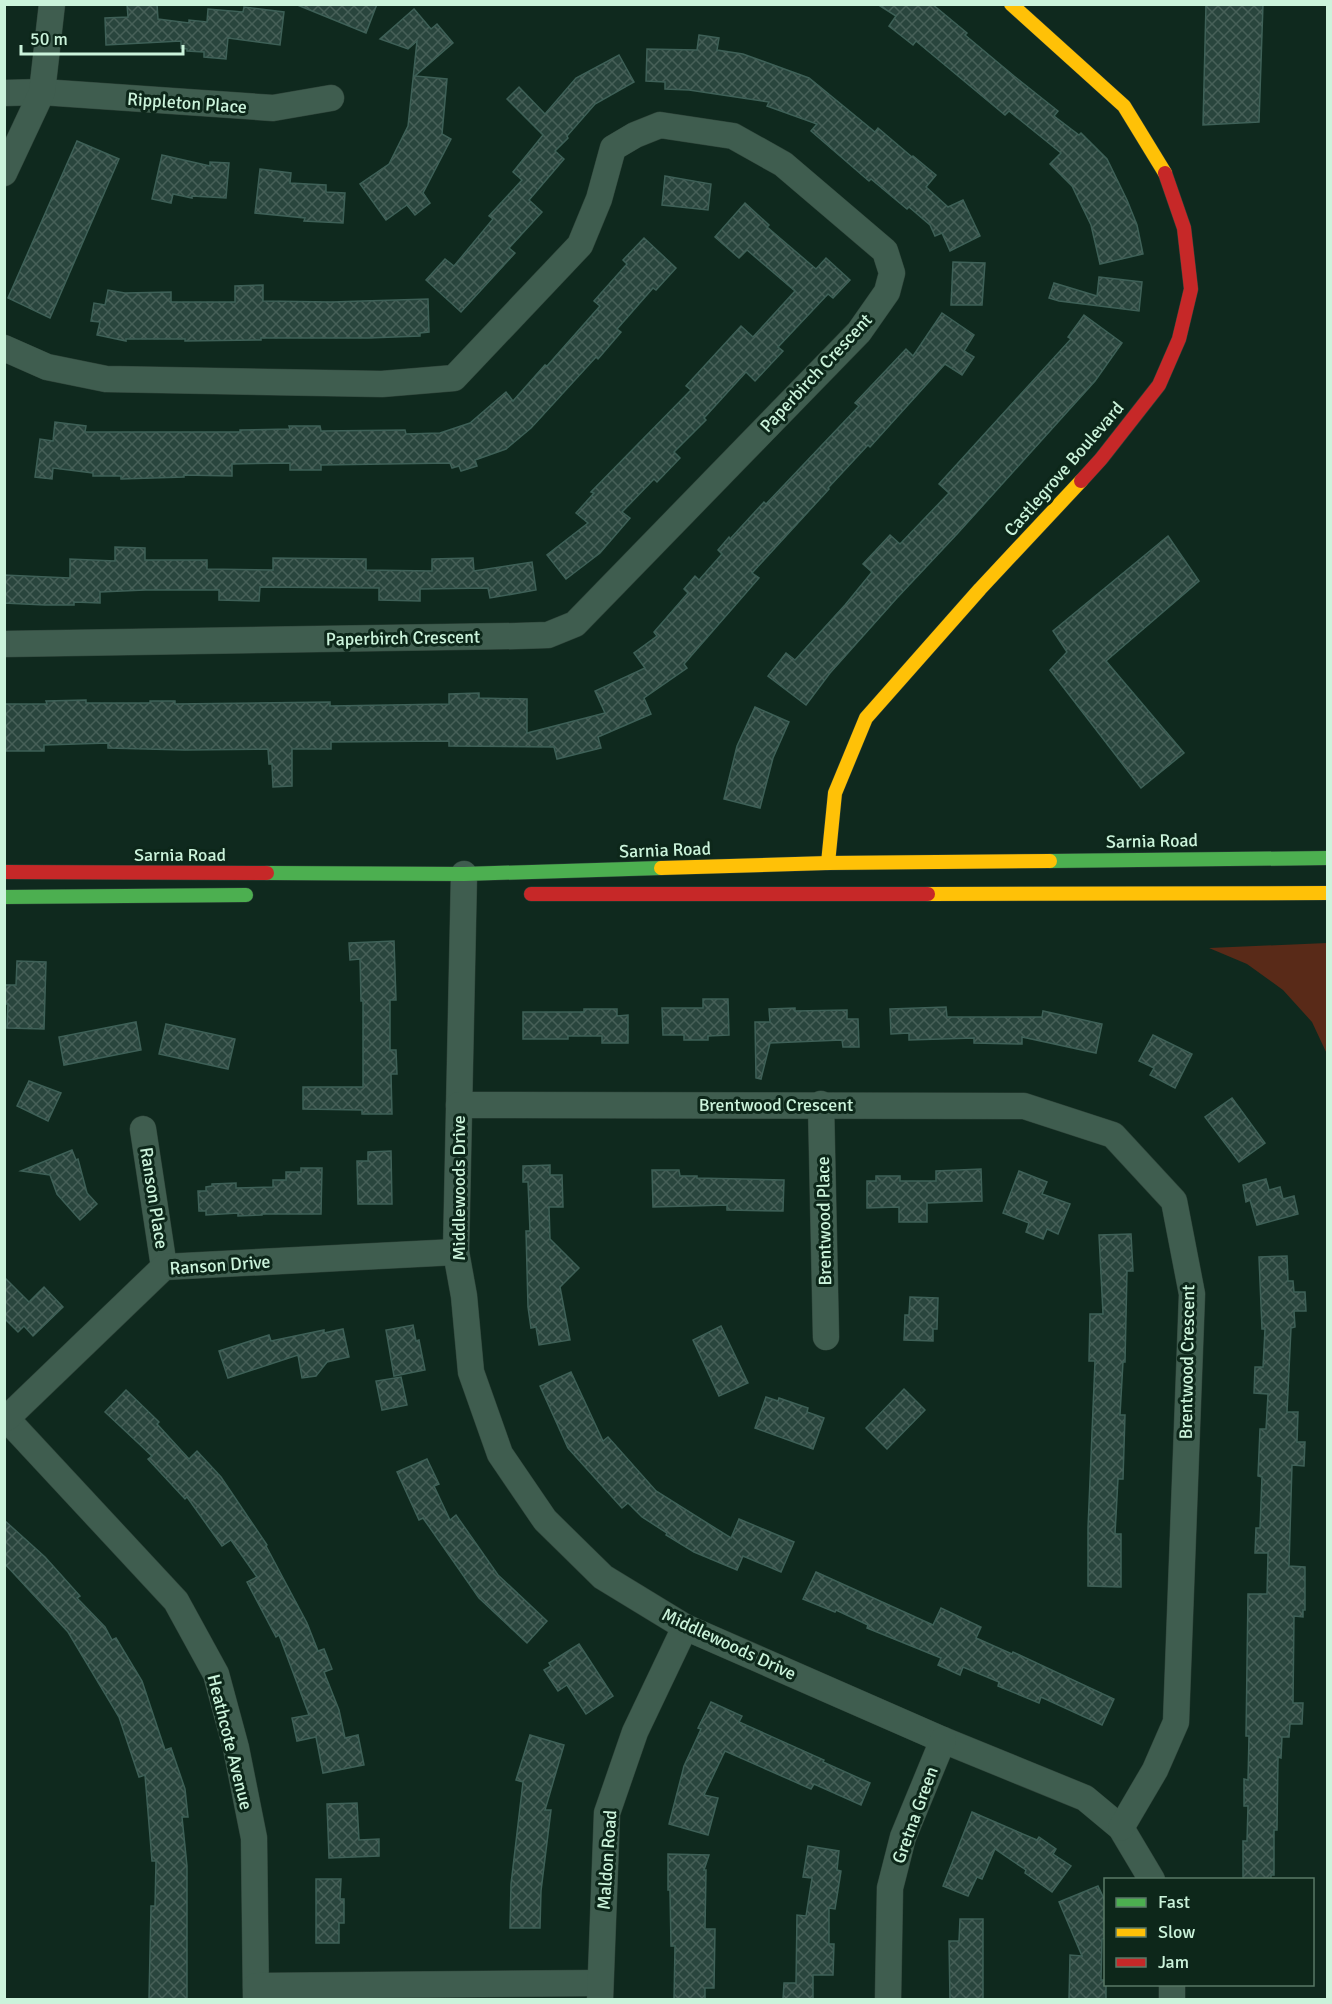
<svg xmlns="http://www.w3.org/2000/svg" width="1332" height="2004" font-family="Signika,sans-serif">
  <defs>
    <pattern id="building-cross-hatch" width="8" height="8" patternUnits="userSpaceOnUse" patternTransform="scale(1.5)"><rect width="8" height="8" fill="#29453d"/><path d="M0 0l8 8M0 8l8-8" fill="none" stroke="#476058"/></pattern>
  </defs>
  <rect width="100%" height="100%" fill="#0f291e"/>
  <polygon fill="#592a18" points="1327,943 1327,1054 1312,1022 1283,990 1247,964 1209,948"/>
  <g fill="url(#building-cross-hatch)" stroke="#3e6057" stroke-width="1.5">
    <polygon points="127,4 157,4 158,19 189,23 189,20 207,22 208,9 243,12 244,7 284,12 280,45 228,38 226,59 204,57 204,52 187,51 187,49 181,48 181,41 106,45 105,18 128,17"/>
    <polygon points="295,4 377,4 366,33"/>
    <polygon points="877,4 932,4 967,33 965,35 1014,76 1058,111 1054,116 1079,135 1081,133 1107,159 1127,200 1137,225 1143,254 1100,264 1091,225 1072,186 1050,164 1061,153 1009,111 1005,115 916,41 913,45 889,26 896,16"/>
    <polygon points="1206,4 1263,4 1259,122 1203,125"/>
    <polygon points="414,9 431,29 437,24 453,43 415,76 447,79 442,134 451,139 423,193 430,203 415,215 407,205 386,220 360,184 389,164 408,126 417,41 408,49 380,39"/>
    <polygon points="699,35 719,38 717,50 743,54 809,78 875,132 878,128 912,157 913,156 936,175 926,187 948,207 963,200 980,236 950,251 942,233 935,236 930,225 909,207 907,209 871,179 869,181 811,131 817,124 767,106 769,102 689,90 665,89 665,82 646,81 647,49 697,50"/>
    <polygon points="619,55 634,82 595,104 567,136 568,138 555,151 564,159 529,200 542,212 509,248 515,253 461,312 426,280 445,259 454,266 493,219 489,216 522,180 513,172 543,135 507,99 519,87 545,114 576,78"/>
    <polygon points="77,141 119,159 50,318 8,298"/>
    <polygon points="162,155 210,166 210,162 229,163 226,198 192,196 192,198 173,194 171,203 152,199"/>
    <polygon points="260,169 291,173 290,183 326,185 326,192 345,193 343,223 304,221 305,218 255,213"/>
    <polygon points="665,176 711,184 708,210 662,205"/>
    <polygon points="745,203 769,225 767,227 816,269 826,258 850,280 833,298 828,294 778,347 783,351 755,381 746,372 704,418 706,420 674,452 680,458 657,482 654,479 622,512 630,518 600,553 566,579 547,555 588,523 576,513 594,493 591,492 691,390 686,386 741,326 753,337 795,291 747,250 739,258 715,237"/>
    <polygon points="644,238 676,268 656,290 653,288 617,329 621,332 598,359 596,357 531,428 506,449 475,460 477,466 461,471 459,466 452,468 450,463 321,465 321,470 290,470 290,463 232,464 232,476 184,475 184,477 121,479 121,476 93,476 93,473 53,468 52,479 35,477 40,439 53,441 55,422 86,426 85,432 240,432 240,430 290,429 289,426 320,426 321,431 405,430 406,434 440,433 470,423 506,392 513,401 545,365 547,366 600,306 594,301 627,264 623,260"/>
    <polygon points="953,262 985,263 982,305 951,305"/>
    <polygon points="1099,277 1142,282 1139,311 1059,301 1049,298 1054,283 1097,296"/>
    <polygon points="263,285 263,301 331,302 428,299 429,332 420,333 420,336 369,338 261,338 261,340 185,341 185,339 126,339 126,341 97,335 100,322 91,321 94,303 105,305 108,290 125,293 171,292 171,302 235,302 235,286"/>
    <polygon points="942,313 974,335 964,351 974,357 962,375 945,364 870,447 868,445 828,488 829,489 752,573 759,578 684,664 687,668 644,698 651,714 598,737 601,748 557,759 554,747 449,746 449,741 331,742 331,749 292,749 292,786 273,787 272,764 269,764 268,749 185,750 108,748 108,743 44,745 44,751 4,751 4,704 47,704 46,701 86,700 86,703 150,703 150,701 175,701 175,704 330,702 330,706 449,704 449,694 479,693 479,698 527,699 527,733 605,713 595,691 645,668 634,653 657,636 654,632 688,593 684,589 695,576 699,580 722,554 718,550 729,537 730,539 764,502 766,504 859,406 855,403 906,349 913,356"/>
    <polygon points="1084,315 1122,343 1095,381 957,534 896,599 830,673 806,705 768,676 786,653 795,660 845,605 872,572 863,564 890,535 900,544 949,493 939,484 1071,339 1068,337"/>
    <polygon points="1168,536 1199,581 1106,661 1184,753 1141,788 1050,670 1067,652 1053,631"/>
    <polygon points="115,547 145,548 145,560 207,560 207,569 273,570 273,558 366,559 366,570 432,571 432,559 473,558 474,571 532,562 536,590 490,598 488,588 420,589 420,601 379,600 379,588 260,587 259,601 219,600 219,590 145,590 100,592 100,603 74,602 74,605 45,605 4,603 4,575 70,578 70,559 115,561"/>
    <polygon points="755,707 789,722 773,758 760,808 724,799 737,746"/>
    <polygon points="394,941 396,1000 390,1000 390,1050 396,1050 397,1074 391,1074 392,1114 362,1114 362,1110 303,1109 303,1087 363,1087 363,1001 361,1001 360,959 350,960 349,943"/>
    <polygon points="17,961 46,962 44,1029 7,1028 8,1004 4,1004 4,985 16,985"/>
    <polygon points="703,999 728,999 729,1035 708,1036 708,1040 684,1040 684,1035 663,1035 662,1008 703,1008"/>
    <polygon points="946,1007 947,1017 1042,1017 1043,1011 1102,1024 1096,1053 1022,1037 1022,1044 974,1043 974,1038 909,1040 909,1033 891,1034 890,1009"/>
    <polygon points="795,1008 795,1011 847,1010 847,1019 858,1019 859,1047 843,1047 842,1040 770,1043 761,1079 756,1078 755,1022 770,1022 769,1009"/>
    <polygon points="584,1009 617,1009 617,1016 628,1015 628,1043 602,1043 602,1036 568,1036 568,1039 523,1039 523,1012 584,1012"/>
    <polygon points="136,1022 141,1050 64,1065 59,1037"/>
    <polygon points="166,1024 235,1039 228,1069 159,1054"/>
    <polygon points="1153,1035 1192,1054 1175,1088 1150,1075 1154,1068 1139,1061"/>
    <polygon points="29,1081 61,1093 48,1121 17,1106"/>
    <polygon points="1232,1098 1265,1143 1239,1162 1205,1117"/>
    <polygon points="72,1150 76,1160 78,1159 87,1193 97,1204 80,1220 57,1194 50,1175 21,1171"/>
    <polygon points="391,1151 392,1204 358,1204 357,1161 368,1161 368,1152"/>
    <polygon points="550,1165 550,1175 562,1175 563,1207 549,1207 550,1239 579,1268 560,1287 570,1340 539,1345 536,1327 531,1328 528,1307 526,1231 530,1231 528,1182 523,1182 523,1166"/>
    <polygon points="301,1168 322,1168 321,1214 262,1214 262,1215 238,1216 238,1213 206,1215 206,1211 199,1211 198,1191 206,1191 206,1187 212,1186 212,1184 236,1183 236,1188 273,1187 273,1180 286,1180 286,1172 301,1172"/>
    <polygon points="981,1169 982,1201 927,1203 927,1222 899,1222 899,1207 867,1208 867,1181 876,1181 876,1176 900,1176 900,1181 936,1181 936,1171"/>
    <polygon points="652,1170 679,1170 680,1176 697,1176 697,1178 784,1180 783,1211 727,1210 727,1205 653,1207"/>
    <polygon points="1019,1171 1047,1182 1042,1194 1070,1204 1058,1234 1047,1229 1043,1239 1026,1232 1029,1223 1003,1213"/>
    <polygon points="1266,1179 1269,1190 1280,1187 1283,1199 1294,1196 1298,1214 1257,1225 1250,1200 1246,1202 1243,1185"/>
    <polygon points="1131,1234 1133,1271 1127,1271 1125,1362 1123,1362 1120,1415 1125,1415 1123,1479 1118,1479 1115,1534 1121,1534 1121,1587 1088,1586 1088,1528 1095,1361 1089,1361 1090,1314 1103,1314 1099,1235"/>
    <polygon points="1287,1256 1288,1281 1293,1281 1294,1292 1305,1292 1306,1311 1294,1311 1295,1327 1291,1328 1287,1412 1298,1412 1297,1442 1305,1442 1304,1466 1292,1465 1289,1566 1305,1567 1305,1610 1303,1610 1303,1617 1294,1616 1293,1703 1303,1703 1302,1724 1290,1724 1289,1737 1282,1737 1281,1758 1278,1757 1277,1830 1274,1830 1274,1875 1271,1875 1271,1880 1243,1880 1243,1841 1247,1841 1248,1806 1244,1806 1244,1779 1248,1780 1249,1736 1246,1736 1248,1594 1267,1594 1268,1553 1255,1553 1256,1528 1260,1528 1262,1477 1258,1476 1260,1429 1266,1429 1268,1394 1254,1393 1255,1367 1263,1367 1265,1329 1262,1329 1259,1257"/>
    <polygon points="4,1277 29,1302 44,1287 63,1307 33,1336 24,1326 18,1332 4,1318"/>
    <polygon points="910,1297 938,1298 937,1329 933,1329 933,1341 904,1340 905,1315 909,1315"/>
    <polygon points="413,1325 416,1341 419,1340 425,1370 394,1376 386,1330"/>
    <polygon points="721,1326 748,1383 719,1396 693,1340"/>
    <polygon points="343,1329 349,1357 327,1362 316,1376 302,1378 298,1355 228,1378 219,1351 269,1335 271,1341 324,1330 324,1333"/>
    <polygon points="571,1372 603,1441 608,1437 656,1491 731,1538 739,1519 794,1542 781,1572 743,1556 737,1570 694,1552 666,1535 667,1533 642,1517 628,1503 622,1508 568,1448 540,1386"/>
    <polygon points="401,1377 407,1405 382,1410 376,1381"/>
    <polygon points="904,1389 925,1410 887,1449 866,1428"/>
    <polygon points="126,1390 159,1422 157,1424 189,1459 197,1451 221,1477 267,1545 266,1546 307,1623 318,1651 324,1649 332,1669 324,1672 339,1710 345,1738 358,1735 364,1765 323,1773 316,1737 297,1741 292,1718 309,1715 279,1635 276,1637 247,1582 257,1577 231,1540 222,1546 187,1497 185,1499 148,1459 152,1456 105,1412"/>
    <polygon points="766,1397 778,1401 779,1398 808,1408 807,1412 824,1418 813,1449 755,1428"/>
    <polygon points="427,1459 439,1484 434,1486 450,1520 456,1515 498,1575 547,1621 527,1643 479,1598 423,1518 419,1520 397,1472"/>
    <polygon points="4,1520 45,1557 80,1596 77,1598 105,1627 112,1640 116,1638 142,1681 165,1750 171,1748 185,1789 188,1817 182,1817 187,1866 187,2000 149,2000 151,1906 155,1906 156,1861 152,1861 145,1775 139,1777 119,1717 68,1632 4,1563"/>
    <polygon points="816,1572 933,1625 941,1608 981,1627 976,1638 1012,1654 1013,1652 1114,1699 1102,1725 1041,1697 1039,1703 998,1686 999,1682 963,1667 960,1675 938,1665 941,1658 867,1628 868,1625 836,1610 835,1612 803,1599"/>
    <polygon points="579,1644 613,1696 586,1714 567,1685 558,1691 544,1670 551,1666 549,1663"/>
    <polygon points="711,1702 742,1716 739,1722 824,1760 823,1762 870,1783 861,1805 814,1784 811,1789 725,1751 704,1795 718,1798 708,1835 669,1824 684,1766 701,1729 698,1728"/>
    <polygon points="530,1735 564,1745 545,1810 551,1810 541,1891 540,1928 510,1928 511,1884 523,1782 516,1780"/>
    <polygon points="357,1803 359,1840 379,1839 379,1856 329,1858 327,1804"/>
    <polygon points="972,1812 1037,1840 1039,1837 1056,1849 1053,1854 1071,1866 1052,1892 1025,1873 1026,1870 995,1849 982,1879 977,1877 968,1896 943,1886"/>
    <polygon points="808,1846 839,1851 837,1870 841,1871 835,1909 829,1908 829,1944 834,1944 833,1975 813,1975 813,2000 783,2000 784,1983 796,1983 797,1915 806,1916 812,1878 803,1877"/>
    <polygon points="668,1854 709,1855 704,1870 706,1870 705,1929 715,1929 714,1988 705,1988 705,2000 674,2000 675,1946 671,1946 670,1890 668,1890"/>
    <polygon points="316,1879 341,1879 340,1899 344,1899 344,1923 339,1923 339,1943 316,1943"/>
    <polygon points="1098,1886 1106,1903 1106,1938 1102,1939 1101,1980 1106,1980 1106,2000 1069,2000 1070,1955 1082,1956 1059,1902"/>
    <polygon points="960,1919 983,1919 983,2000 950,2000 949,1941 959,1941"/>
  </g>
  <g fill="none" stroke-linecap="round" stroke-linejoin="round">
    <g stroke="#2e4339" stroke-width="27">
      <g id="street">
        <polyline points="4,93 42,92 273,108 331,98"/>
        <polyline points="4,173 42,92 52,4"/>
        <polyline points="4,348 47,367 106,379 382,384 454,378 580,245 599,199 613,148 635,135 660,125 733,136 783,164 885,251 892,273 887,292 859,332 575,624 548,635 517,636 4,644"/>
        <polyline points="464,874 456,1252 464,1296 471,1372 500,1454 545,1520 603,1577 685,1627 943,1740 1085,1798 1121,1828 1152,1880"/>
        <polyline points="821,1104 826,1337"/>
        <polyline points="459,1105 1024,1106 1113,1135 1174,1201 1192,1294 1176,1722 1155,1770 1121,1828"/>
        <polyline points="143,1129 164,1267"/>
        <polyline points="4,1416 176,1601 216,1674 236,1748 254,1838 256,2000"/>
        <polyline points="7,1418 164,1267 456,1252"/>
        <polyline points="256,1986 600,1983"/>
        <polyline points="600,2000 607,1813 635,1732 685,1627"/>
        <polyline points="888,2000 890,1888 903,1837 943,1740"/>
        <polyline points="1172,2000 1172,1984"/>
      </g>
    </g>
    <g stroke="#2e4339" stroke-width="15">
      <g id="fast">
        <polyline points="1050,861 1328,858"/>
        <polyline points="267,873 464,874 661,868"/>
        <polyline points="4,897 246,895"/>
      </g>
    </g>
    <g stroke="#2e4339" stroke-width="15">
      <g id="slow">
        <polyline points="1011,4 1124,106 1165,173"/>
        <polyline points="828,863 835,793 866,718 980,589 1081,481"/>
        <polyline points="661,868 828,863 1050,861"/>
        <polyline points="928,894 1328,893"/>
      </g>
    </g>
    <g stroke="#2e4339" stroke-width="15">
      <g id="jam">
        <polyline points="1081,481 1101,459 1159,385 1179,339 1191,289 1184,228 1165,173"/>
        <polyline points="4,872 267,873"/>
        <polyline points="531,894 928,894"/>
      </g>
    </g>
    <use href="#street" stroke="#3f5d4f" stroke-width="26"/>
    <use href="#fast" stroke="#4caf50" stroke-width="14"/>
    <use href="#slow" stroke="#ffc107" stroke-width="14"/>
    <use href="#jam" stroke="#c62828" stroke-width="14"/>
  </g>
  <g text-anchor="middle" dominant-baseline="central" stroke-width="6" stroke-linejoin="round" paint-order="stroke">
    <g font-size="18" fill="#cbf3db" stroke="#0d271a">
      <text transform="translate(187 103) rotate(4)">Rippleton Place</text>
      <text transform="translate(816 373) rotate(-47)">Paperbirch Crescent</text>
      <text transform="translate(1064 469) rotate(-49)">Castlegrove Boulevard</text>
      <text transform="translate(403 638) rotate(-1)">Paperbirch Crescent</text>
      <text transform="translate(1152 841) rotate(-1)">Sarnia Road</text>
      <text transform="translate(665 850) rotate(-2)">Sarnia Road</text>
      <text x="180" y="855">Sarnia Road</text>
      <text x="776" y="1105">Brentwood Crescent</text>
      <text transform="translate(459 1188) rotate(-90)">Middlewoods Drive</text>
      <text transform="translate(154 1198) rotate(81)">Ranson Place</text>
      <text transform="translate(824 1221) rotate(-91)">Brentwood Place</text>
      <text transform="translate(220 1265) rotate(-4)">Ranson Drive</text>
      <text transform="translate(1187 1362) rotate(-89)">Brentwood Crescent</text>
      <text transform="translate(729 1644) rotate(25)">Middlewoods Drive</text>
      <text transform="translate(230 1742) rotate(76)">Heathcote Avenue</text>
      <text transform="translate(915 1815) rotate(-70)">Gretna Green</text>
      <text transform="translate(607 1860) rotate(-86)">Maldon Road</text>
    </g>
  </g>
  <rect width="1332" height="2004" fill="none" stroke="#cbf3db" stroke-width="12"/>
  <rect x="1104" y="1878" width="210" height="108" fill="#0d271a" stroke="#597967" stroke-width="1.5"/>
  <rect x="1116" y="1898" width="30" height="9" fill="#4caf50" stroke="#597967" stroke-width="1.5"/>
  <text x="1158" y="1908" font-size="18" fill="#cbf3db">Fast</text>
  <rect x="1116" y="1928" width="30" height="9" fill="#ffc107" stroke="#597967" stroke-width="1.5"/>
  <text x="1158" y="1938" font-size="18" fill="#cbf3db">Slow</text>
  <rect x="1116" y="1958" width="30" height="9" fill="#c62828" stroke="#597967" stroke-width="1.5"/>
  <text x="1158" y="1968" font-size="18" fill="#cbf3db">Jam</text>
  <path d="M21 45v9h162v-9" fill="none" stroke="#cbf3db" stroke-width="3"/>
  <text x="30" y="45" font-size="18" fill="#cbf3db" stroke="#0d271a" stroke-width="4.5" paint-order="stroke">50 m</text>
</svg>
